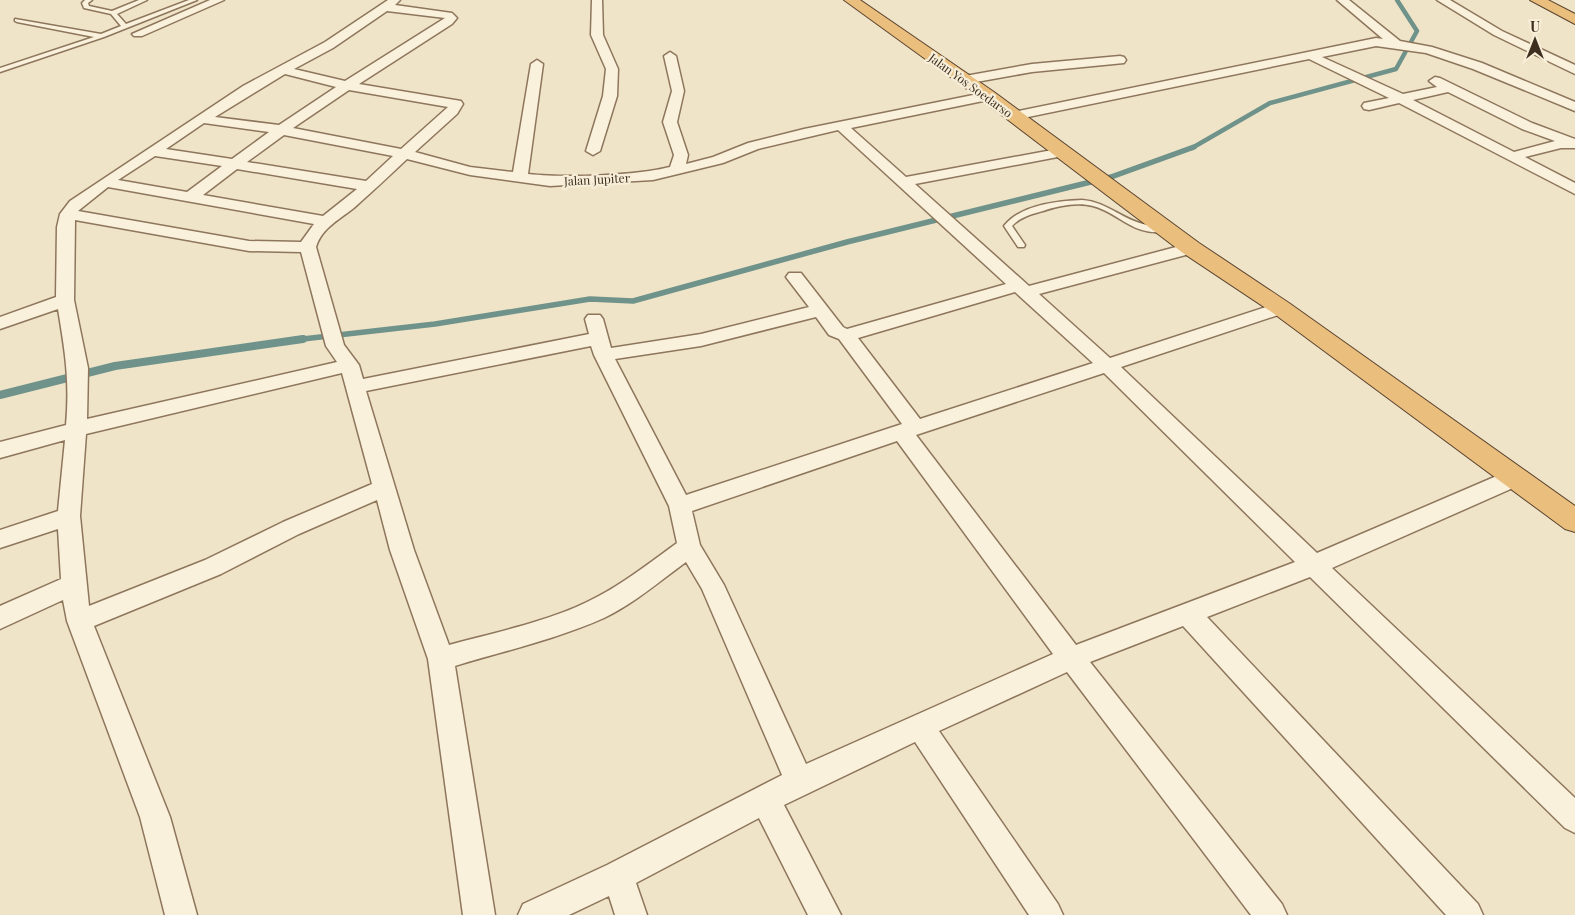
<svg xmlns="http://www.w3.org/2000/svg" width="1575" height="915" font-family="'Playfair Display',serif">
  <rect width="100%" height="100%" fill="#f0e4c8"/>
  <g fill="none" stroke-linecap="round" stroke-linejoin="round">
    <polyline stroke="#6f938a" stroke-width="4.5" points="1192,148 1270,103 1396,69 1417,31 1397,0"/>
    <polyline stroke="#6f938a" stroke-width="5.5" points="294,340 435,324 590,299 633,301 847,242 1111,177 1194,147"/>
    <polyline stroke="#6f938a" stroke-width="8" points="0,395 115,366 303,339"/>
    <g stroke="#8d765c" stroke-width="3">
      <g id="service">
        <polygon points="85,0 92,0 88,3 89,6 112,11 139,0 147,0 117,14 126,24 189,0 197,0 104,37 0,72 0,68 94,37 17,22 15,21 15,19 101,34 121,26 111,14 84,8 82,3"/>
        <path d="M1082 200C1107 202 1120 218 1143 224 1151 227 1163 224 1169 229L1168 231C1134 238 1120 213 1093 206 1077 202 1058 206 1043 211 1032 214 1020 217 1012 226L1025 245 1024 247H1018L1004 226C1020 205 1056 201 1082 200Z"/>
      </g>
    </g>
    <g stroke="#8d765c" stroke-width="3">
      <g id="minor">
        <polygon points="210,0 224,0 142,36 134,36 132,34"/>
        <path d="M388 0H400L395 5 452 13 457 18 452 24 359 84 461 101 463 104 457 114 415 152 470 167 513 172 531 64 537 60 543 64 528 174C566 178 633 176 670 167L674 155 663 122 672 91 664 56 670 52 676 56 684 91 677 122 688 155 686 164 713 157 748 143 804 129 988 92 993 93 995 96 993 99 988 100 851 128 906 177 1063 148 1068 149 1070 152 1068 155 1063 156 915 184 1029 286 1191 243 1197 244 1199 248 1197 252 1039 294 1110 358 1275 304H1287L1290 308 1287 312 1121 367 1317 553 1506 472 1514 470 1522 472 1525 478 1522 484 1332 568 1575 798V833L1565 828 1310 577 1207 617 1478 904 1483 915H1446L1183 626 1090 662 1282 904 1287 915H1251L1067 672 939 731 1058 904 1063 915H1029L915 742 784 805 841 915H808L759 818 636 883 647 915H615L609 896 569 915H518L523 904 607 865 782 775 702 589 686 562C660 581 633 604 604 618 557 639 504 651 455 666L495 915H463L428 659 390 550 377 500 299 534 221 574 94 626 170 817 197 915H165L140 817 67 621 63 600 0 629V606L61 579 58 529 0 548V530L58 511 65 440 0 458V442L66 425C70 381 65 351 58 309L0 329V317L56 297 57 227 60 214 70 201 243 86 325 42ZM387 11 445 18 345 81 294 69 333 48ZM285 74 336 87 279 125 215 117ZM349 90 448 107 401 149 293 128ZM204 123 269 132 232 159 166 149ZM838 130 1006 284 847 329 843 327 801 273H789L786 277 809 307 701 334 611 348 603 319 600 315H588L585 319 589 334 363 379 359 365 344 345 316 247C322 227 341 219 356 206 373 191 390 175 407 159L470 175 550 186 653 180 723 163 758 149ZM284 135 393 156 366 181 247 162ZM155 156 222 166 187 192 118 180ZM237 169 357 189 323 216 203 195ZM108 187 314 224 301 242 249 241 78 211ZM75 220 249 251 301 252 326 346 337 362 87 419 88 368 74 300ZM1015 292 1093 363 920 419 858 338ZM816 317 829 335 839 339 902 424 686 495 615 359 701 346ZM591 346 594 355 669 506 677 543C648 564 619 587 587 602 546 622 493 633 449 645L414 550 366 391ZM342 373 372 484 283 522 205 560 89 606 80 516 86 434ZM1104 373 1295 562 1076 645 916 435ZM897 441 1053 654 806 764 724 585 700 545 692 511Z"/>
        <polygon points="592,0 602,0 603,35 618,69 617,96 600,151 593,155 586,151 603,96 606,69 591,35"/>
        <path d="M1337 0H1349L1400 41 1432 47 1482 63 1575 102V111L1473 69 1426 53 1376 46 1322 57 1403 94 1437 87 1429 81 1435 77 1440 78 1532 123 1575 139V148H1561L1525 157 1575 183V194L1399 103 1369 110 1364 109 1362 106 1364 103 1389 98 1309 59 1014 120 1007 116 1014 112 1376 38 1383 39ZM1448 92 1522 129 1555 141 1514 152 1413 100Z"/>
        <polygon points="1437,0 1450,0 1502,31 1575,65 1575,74 1494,35"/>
        <polygon points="1120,56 1124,57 1126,60 1124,63 1032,72 965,84 959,80 965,76 1032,64"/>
      </g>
    </g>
    <g stroke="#5b4430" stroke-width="2">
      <g id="trunk">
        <polygon points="844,0 860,0 994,92 1199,243 1289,303 1575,506 1575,532 1565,529 1273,313 1183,253 982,100"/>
        <polygon points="1530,0 1548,0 1575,14 1575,24"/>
      </g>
    </g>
    <use href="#service" fill="#faf1dc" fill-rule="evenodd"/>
    <use href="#minor" fill="#faf1dc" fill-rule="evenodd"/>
    <use href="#trunk" fill="#eabe7c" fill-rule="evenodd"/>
  </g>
  <g text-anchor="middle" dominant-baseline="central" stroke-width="4.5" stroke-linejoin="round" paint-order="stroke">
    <g font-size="12" fill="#3d2e20" stroke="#f7eed8">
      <text transform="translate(971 85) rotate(36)">Jalan Yos Soedarso</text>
      <text transform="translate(597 179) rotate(-3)">Jalan Jupiter</text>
    </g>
  </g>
  <g transform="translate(1535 40)" stroke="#f7eed8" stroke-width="4" paint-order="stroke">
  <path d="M0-4L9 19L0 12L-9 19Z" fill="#3d2e20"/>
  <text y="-8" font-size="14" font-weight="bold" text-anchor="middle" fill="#3d2e20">U</text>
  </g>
</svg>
